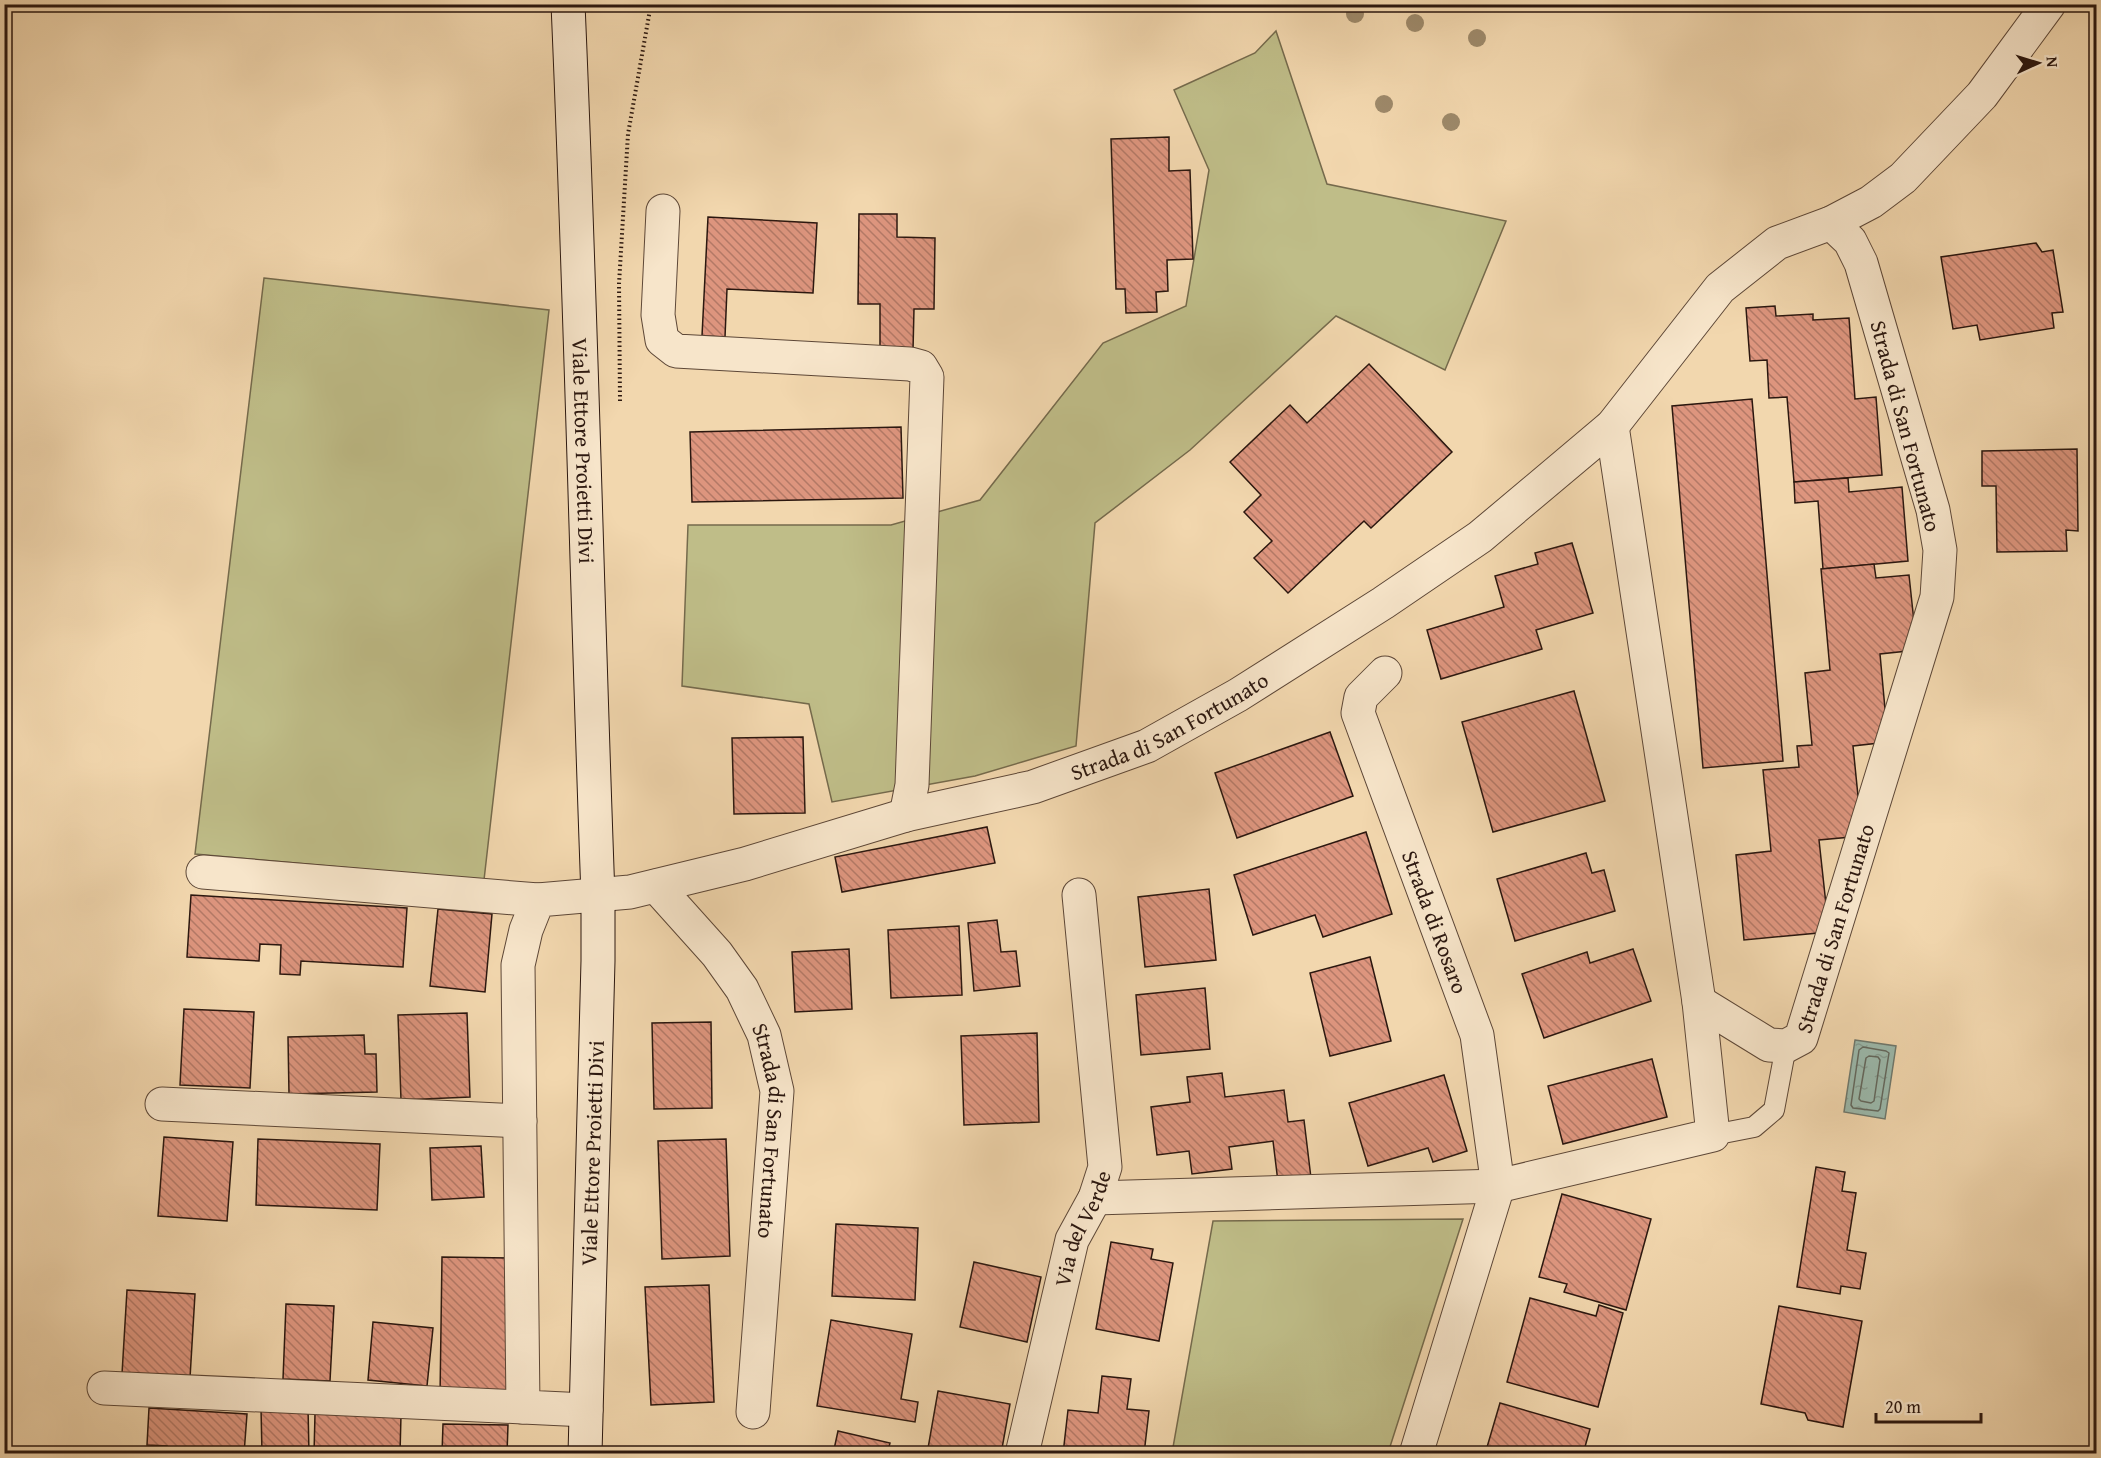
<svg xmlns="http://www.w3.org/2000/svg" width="2101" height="1458" font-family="'Gentium Book Plus',serif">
  <defs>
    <pattern id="water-ripples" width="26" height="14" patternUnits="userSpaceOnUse" patternTransform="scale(1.5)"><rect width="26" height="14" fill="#9bb9ac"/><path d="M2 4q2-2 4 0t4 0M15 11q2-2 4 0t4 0" fill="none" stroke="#869e93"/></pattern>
    <pattern id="building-back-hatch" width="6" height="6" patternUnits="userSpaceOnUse" patternTransform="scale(1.5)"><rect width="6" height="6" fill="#dd957e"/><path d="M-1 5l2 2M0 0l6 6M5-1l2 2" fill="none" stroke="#b37966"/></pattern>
  </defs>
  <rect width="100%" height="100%" fill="#f2d7ae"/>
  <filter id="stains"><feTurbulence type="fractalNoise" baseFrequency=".00333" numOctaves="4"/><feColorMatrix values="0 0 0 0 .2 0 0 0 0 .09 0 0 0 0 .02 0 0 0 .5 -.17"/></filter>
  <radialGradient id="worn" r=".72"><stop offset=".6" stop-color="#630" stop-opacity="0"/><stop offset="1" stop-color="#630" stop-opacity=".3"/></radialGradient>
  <g fill="#bfbd88" stroke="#756a4c" stroke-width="1.5">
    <polygon points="1276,31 1327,184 1506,221 1445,370 1336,316 1190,450 1095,523 1076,746 975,776 832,802 809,704 682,686 688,525 891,525 980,500 1103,343 1186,306 1209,170 1174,90 1255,53"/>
    <polygon points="264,278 549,310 484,880 195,854"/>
    <polygon points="1463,1219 1388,1453 1172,1453 1213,1221"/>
  </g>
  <polygon fill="url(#water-ripples)" stroke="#6e786d" stroke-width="1.5" points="1855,1040 1896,1046 1885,1119 1844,1112"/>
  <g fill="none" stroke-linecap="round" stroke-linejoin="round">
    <g stroke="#63685e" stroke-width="1.5">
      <polygon points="1863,1047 1886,1051 1889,1053 1880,1109 1878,1111 1853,1108 1851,1105 1859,1050"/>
      <polygon points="1869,1056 1878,1057 1880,1060 1874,1101 1871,1103 1861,1101 1859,1099 1866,1058"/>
    </g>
  </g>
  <g fill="url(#building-back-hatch)" stroke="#2b170f" stroke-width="1.5">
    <polygon points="1169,137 1169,171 1190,170 1193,259 1167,260 1168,291 1156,292 1157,312 1126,313 1125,289 1116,289 1111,139"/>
    <polygon points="859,214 897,214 897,237 935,238 934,309 914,309 913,350 880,350 880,304 858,304"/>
    <polygon points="708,217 817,223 813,293 727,289 725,337 702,336"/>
    <polygon points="2036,243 2042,252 2053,250 2063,312 2052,313 2054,328 1980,340 1977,325 1953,329 1941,257"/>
    <polygon points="1775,306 1776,316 1813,314 1813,320 1849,318 1855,399 1876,397 1882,475 1794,482 1787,397 1769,398 1767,360 1750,361 1746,308"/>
    <polygon points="1369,364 1452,452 1371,528 1364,521 1288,593 1254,558 1272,541 1244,512 1261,495 1230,462 1290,405 1307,423"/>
    <polygon points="1752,399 1783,761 1703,768 1672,406"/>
    <polygon points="901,427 903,498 692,502 690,432"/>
    <polygon points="2077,449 2078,531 2066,530 2067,551 1997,552 1996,486 1982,486 1982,451"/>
    <polygon points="1848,478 1849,492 1902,487 1908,561 1823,569 1818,501 1795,503 1794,482"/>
    <polygon points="1572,543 1593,613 1536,630 1542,649 1441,679 1427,630 1504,607 1495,576 1538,564 1535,553"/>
    <polygon points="1874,564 1876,578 1909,575 1917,650 1880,654 1888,742 1853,746 1862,836 1819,840 1829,932 1744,940 1736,855 1771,851 1763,770 1799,767 1797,746 1812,745 1805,673 1830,670 1821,569"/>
    <polygon points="1574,691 1605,801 1493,832 1462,722"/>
    <polygon points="1330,732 1353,796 1237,838 1215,773"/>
    <polygon points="803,737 805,813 734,814 732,738"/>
    <polygon points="987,827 995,863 842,892 835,857"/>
    <polygon points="1366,832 1392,914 1323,937 1315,915 1253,935 1234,875"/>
    <polygon points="1586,853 1592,873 1604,870 1615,911 1515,941 1497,879"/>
    <polygon points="1209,889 1216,960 1145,967 1138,897"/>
    <polygon points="191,895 407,908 403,967 301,961 300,975 280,974 281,945 260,944 259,961 187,957"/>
    <polygon points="438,909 492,914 485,992 430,986"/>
    <polygon points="997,920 1001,952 1016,951 1020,986 974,991 968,923"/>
    <polygon points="959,926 962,995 891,998 888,930"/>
    <polygon points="849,949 852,1009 795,1012 792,952"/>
    <polygon points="1633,949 1651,1001 1544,1038 1522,974 1587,952 1590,963"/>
    <polygon points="1370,957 1391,1041 1330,1056 1310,973"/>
    <polygon points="1205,988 1210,1049 1141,1055 1136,995"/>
    <polygon points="184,1009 254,1012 250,1088 180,1085"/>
    <polygon points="467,1013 470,1097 401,1100 398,1015"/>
    <polygon points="711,1022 712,1108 654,1109 652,1023"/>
    <polygon points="1037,1033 1039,1122 964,1125 961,1036"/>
    <polygon points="364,1035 365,1054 376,1054 377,1092 289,1094 288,1037"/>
    <polygon points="1652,1059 1667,1117 1563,1144 1548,1086"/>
    <polygon points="1222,1073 1225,1097 1284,1090 1288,1122 1304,1120 1311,1178 1278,1182 1273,1141 1229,1147 1232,1169 1192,1174 1189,1151 1157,1155 1151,1107 1190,1102 1187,1077"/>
    <polygon points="1444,1075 1467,1151 1433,1162 1428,1148 1368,1166 1349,1103"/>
    <polygon points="164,1137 233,1142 227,1221 158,1216"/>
    <polygon points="258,1139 380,1144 377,1210 256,1205"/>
    <polygon points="726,1139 730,1256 662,1259 658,1141"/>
    <polygon points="481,1146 484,1197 432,1200 430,1148"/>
    <polygon points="1816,1167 1845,1172 1842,1191 1856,1193 1847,1250 1866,1253 1860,1289 1841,1286 1840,1294 1797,1287"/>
    <polygon points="1562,1194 1651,1219 1626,1310 1564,1292 1567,1284 1539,1277"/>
    <polygon points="836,1224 918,1228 915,1300 832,1296"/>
    <polygon points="1111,1242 1153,1249 1151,1259 1173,1263 1159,1341 1096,1329"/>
    <polygon points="442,1257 513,1258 511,1398 440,1397"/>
    <polygon points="974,1262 1041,1277 1027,1342 960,1327"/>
    <polygon points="709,1285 714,1402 651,1405 645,1287"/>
    <polygon points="127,1290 195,1294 190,1378 122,1374"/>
    <polygon points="1530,1298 1596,1316 1599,1305 1623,1313 1598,1407 1507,1382"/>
    <polygon points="286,1304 334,1306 330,1381 283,1379"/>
    <polygon points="1779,1306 1862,1321 1843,1427 1808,1420 1805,1413 1761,1404"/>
    <polygon points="831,1320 912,1334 901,1399 918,1402 915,1422 817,1406"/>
    <polygon points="373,1322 433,1328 427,1386 368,1380"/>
    <polygon points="1102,1376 1131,1379 1127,1409 1149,1411 1144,1454 1063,1454 1068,1410 1098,1413"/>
    <polygon points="938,1391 1010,1404 1001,1454 927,1454"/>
    <polygon points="1500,1403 1590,1429 1583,1454 1485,1454"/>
    <polygon points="308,1407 309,1454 262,1454 261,1408"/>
    <polygon points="149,1408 247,1414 244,1454 167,1454 167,1446 147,1445"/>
    <polygon points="315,1414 401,1415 400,1454 314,1454"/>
    <polygon points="443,1424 508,1425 507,1454 442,1454"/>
    <polygon points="838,1431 890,1443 887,1454 833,1454"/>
  </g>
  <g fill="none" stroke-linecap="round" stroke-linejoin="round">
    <g stroke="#5d4737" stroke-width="22">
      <polyline id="service" points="1713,1135 1754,1127 1774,1110 1786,1046"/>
    </g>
    <g stroke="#5d4737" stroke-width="35">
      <g id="minor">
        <polyline points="663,211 658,315 662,340 676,351 910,364 921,367 927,377 912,785 906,815"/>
        <path id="s1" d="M1385 673 1361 697 1358 713 1477 1035 1498 1186 1416 1454"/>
        <polyline points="203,872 538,900"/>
        <path id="s2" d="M656 886 717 954 742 989 764 1035 777 1091 753 1412"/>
        <path id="s3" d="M1699 1002 1769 1045 1786 1046 1801 1038 1937 597 1940 550 1933 510 1861 263 1850 241 1831 223"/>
        <polyline points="162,1104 520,1121"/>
        <polyline points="1095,1198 1498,1186 1713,1135 1699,1002 1612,426"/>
        <polyline points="104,1388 523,1407"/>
        <path id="s4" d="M586 1410 523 1407 518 965 526 930 538 900 630 892 745 864 906 815 1033 787 1147 746 1238 695 1383 603 1480 537 1612 426 1720 288 1777 243 1831 223 1871 202 1903 178 1982 95 2049 4"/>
        <path id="s5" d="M1022 1454 1072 1240 1095 1198 1105 1167 1079 895"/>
      </g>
    </g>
    <g stroke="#2b170f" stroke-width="35">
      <g id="secondary">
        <path id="s6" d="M568 4C581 301 587 599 598 896V961L585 1454"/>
      </g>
    </g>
    <polyline stroke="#2b170f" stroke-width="4" stroke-dasharray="1.5 3" stroke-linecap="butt" points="620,401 619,284 628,134 651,4"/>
    <use href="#service" stroke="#f7e5ca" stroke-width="20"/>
    <use href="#minor" stroke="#f7e5ca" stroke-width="33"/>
    <use href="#secondary" stroke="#f7e5ca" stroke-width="33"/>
  </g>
  <g fill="#9d896a">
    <circle cx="1355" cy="14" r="9"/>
    <circle cx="1415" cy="23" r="9"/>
    <circle cx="1477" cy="38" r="9"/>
    <circle cx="1384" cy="104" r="9"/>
    <circle cx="1451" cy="122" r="9"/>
  </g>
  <g text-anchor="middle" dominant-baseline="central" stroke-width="4.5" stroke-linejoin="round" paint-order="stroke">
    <g font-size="22" fill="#2b170f" stroke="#f7e5ca">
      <text transform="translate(1906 426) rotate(75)">Strada di San Fortunato</text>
      <text stroke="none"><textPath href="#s6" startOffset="447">Viale Ettore Proietti Divi</textPath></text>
      <text stroke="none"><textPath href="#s4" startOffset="1232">Strada di San Fortunato</textPath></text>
      <text stroke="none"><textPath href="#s1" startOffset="273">Strada di Rosaro</textPath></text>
      <text stroke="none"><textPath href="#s3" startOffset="231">Strada di San Fortunato</textPath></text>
      <text stroke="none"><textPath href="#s2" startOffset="282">Strada di San Fortunato</textPath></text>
      <text transform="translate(592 1153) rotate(-88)">Viale Ettore Proietti Divi</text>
      <text stroke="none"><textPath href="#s5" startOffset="234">Via del Verde</textPath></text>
    </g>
  </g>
  <rect width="2101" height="1458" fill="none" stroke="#f2d7ae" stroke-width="24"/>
  <rect x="6" y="6" width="2089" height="1446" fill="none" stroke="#2b170f" stroke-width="3"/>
  <rect x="12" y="12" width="2077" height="1434" fill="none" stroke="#2b170f" stroke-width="1.5"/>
  <g transform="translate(2038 63) rotate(86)" stroke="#f7e5ca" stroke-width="4.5" paint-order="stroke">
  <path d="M0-4.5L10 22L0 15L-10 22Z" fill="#2b170f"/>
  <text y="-9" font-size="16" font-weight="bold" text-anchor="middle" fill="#2b170f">N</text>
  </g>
  <path d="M1876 1413v9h105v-9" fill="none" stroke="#2b170f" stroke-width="3"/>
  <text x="1885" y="1413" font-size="18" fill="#2b170f" stroke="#f7e5ca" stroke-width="4.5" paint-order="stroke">20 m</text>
  <rect width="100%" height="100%" filter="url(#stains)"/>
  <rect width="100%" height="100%" fill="url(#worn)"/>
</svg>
